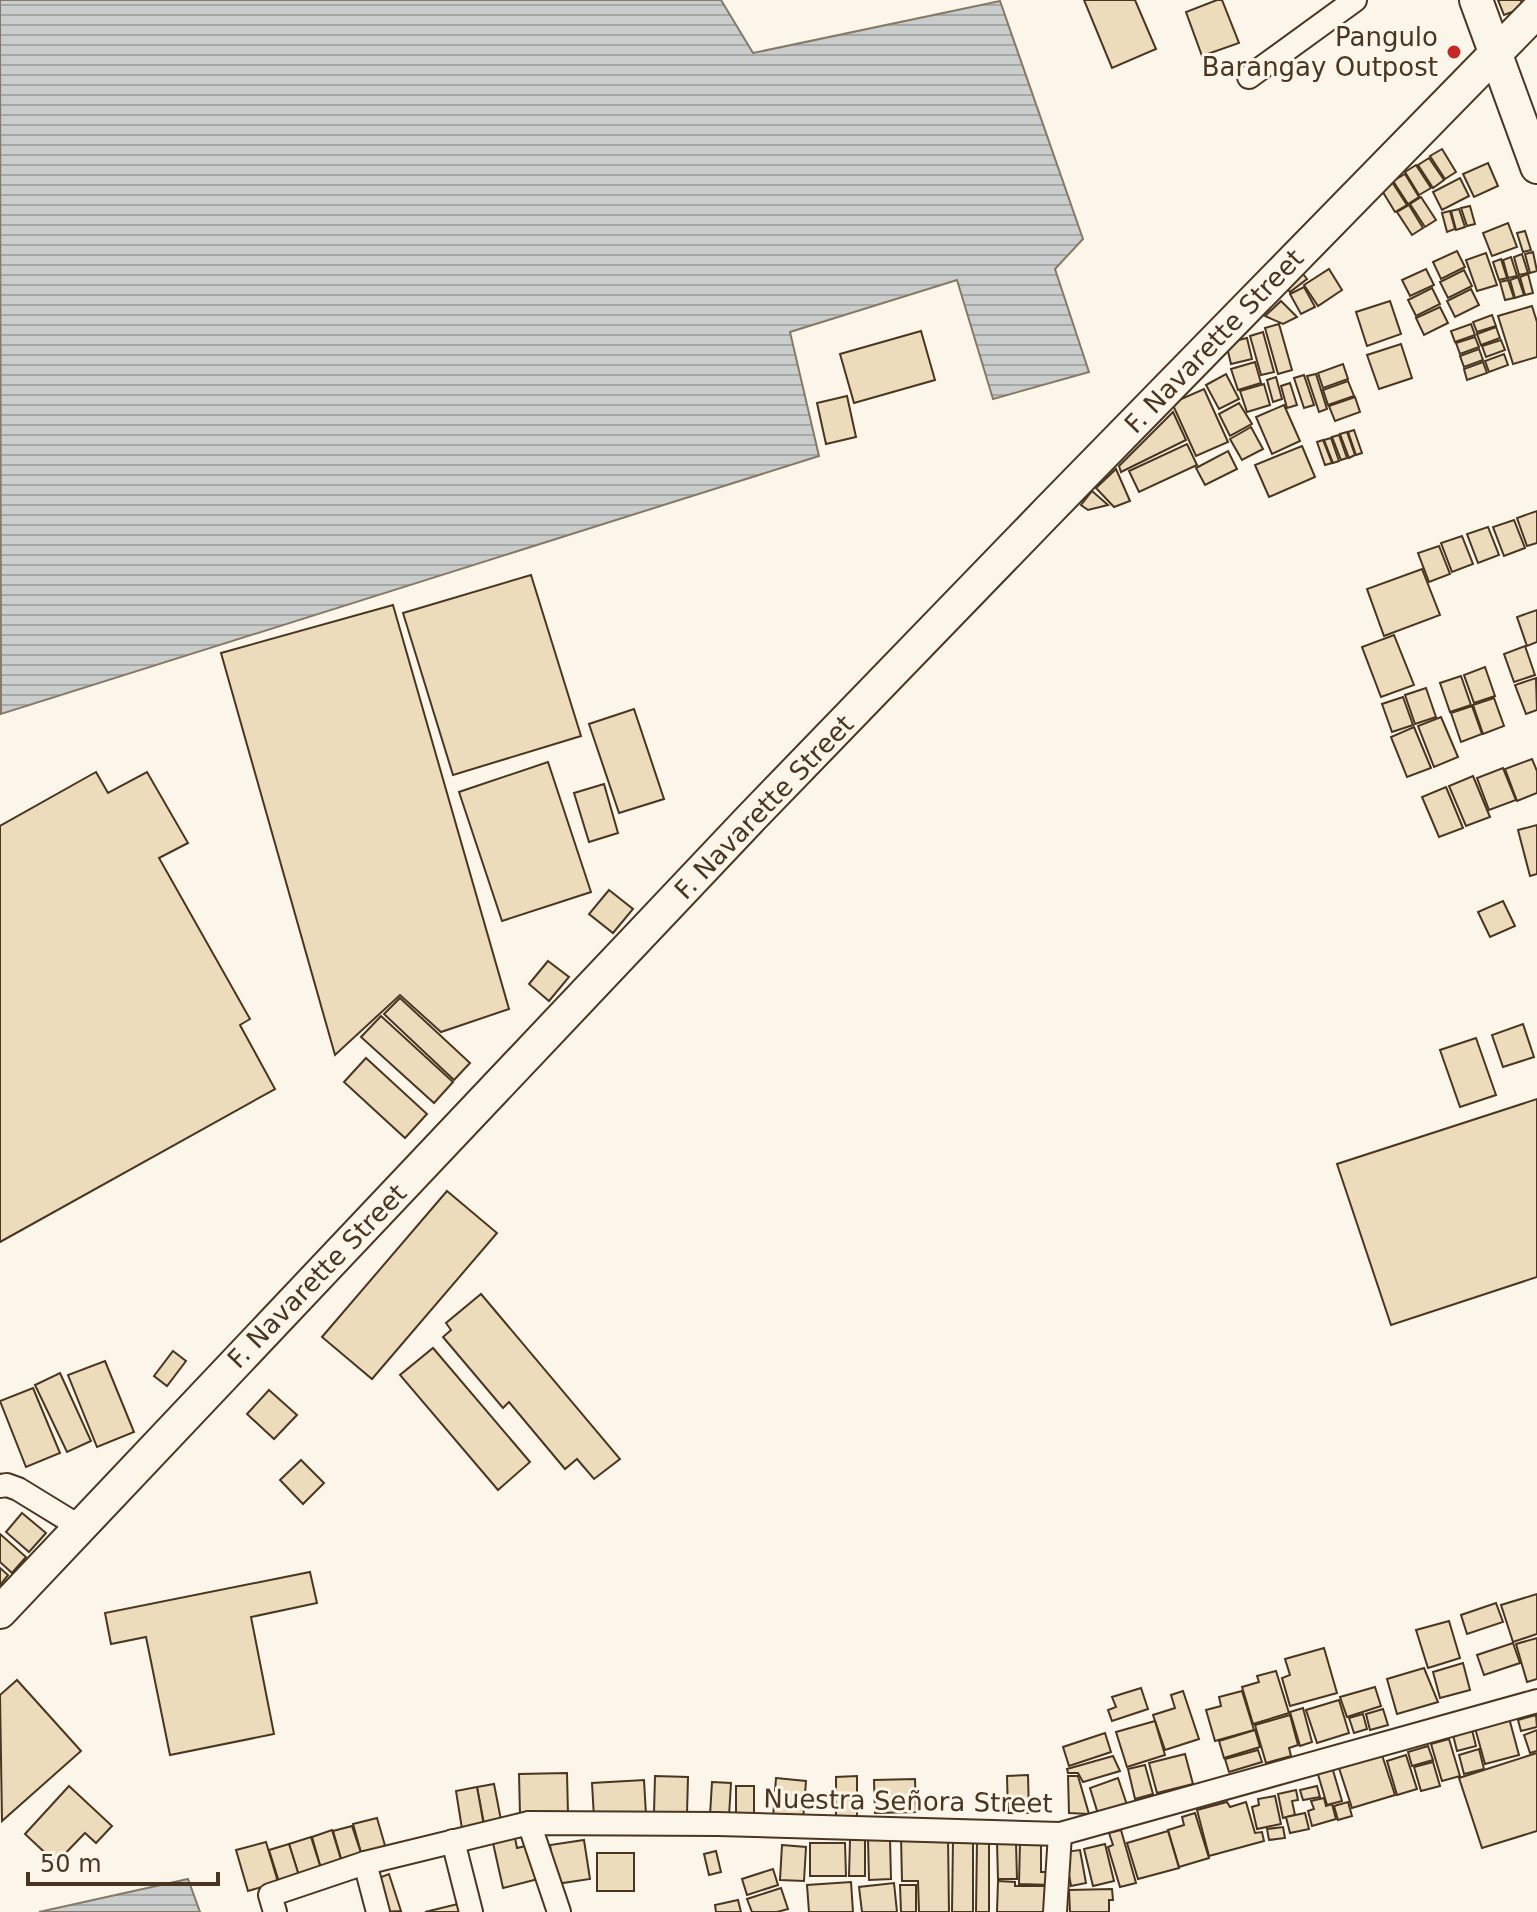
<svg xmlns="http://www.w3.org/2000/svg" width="1537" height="1912" font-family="'DejaVu Sans',sans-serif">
  <defs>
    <pattern id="water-rules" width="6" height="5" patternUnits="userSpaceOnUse" patternTransform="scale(2)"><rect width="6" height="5" fill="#c9cecd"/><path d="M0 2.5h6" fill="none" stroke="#a5a8a6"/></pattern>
  </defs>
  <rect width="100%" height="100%" fill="#fbf6e9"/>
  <g fill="url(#water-rules)" stroke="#887966" stroke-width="2">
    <polygon points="0,0 721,0 753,53 1000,1 1083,239 1055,269 1089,372 993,399 957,280 790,332 819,456 1,714"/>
    <polygon points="188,1879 200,1912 39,1912"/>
  </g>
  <g fill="#ecdcbc" stroke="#4a3520" stroke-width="2">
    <polygon points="1084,0 1135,0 1156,49 1112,68"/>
    <polygon points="1217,0 1222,0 1239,43 1202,56 1186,12"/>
    <polygon points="1498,0 1521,0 1523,8 1504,15"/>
    <polygon points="1442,149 1456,172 1445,179 1430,156"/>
    <polygon points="1429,158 1444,180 1433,188 1418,165"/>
    <polygon points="1488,163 1498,186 1474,197 1463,174"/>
    <polygon points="1416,165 1431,188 1419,195 1405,172"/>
    <polygon points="1405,174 1419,197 1408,204 1393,181"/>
    <polygon points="1460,178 1469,196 1442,210 1433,192"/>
    <polygon points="1392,182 1407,205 1395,212 1381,189"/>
    <polygon points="1421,197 1436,220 1425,227 1410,204"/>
    <polygon points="1409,205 1423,228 1412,235 1397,212"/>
    <polygon points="1470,206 1475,224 1467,226 1461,208"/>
    <polygon points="1459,209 1465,227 1456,230 1451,211"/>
    <polygon points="1450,211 1455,229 1447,232 1442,213"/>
    <polygon points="1508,223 1517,247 1492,256 1483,233"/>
    <polygon points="1525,231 1531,250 1523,252 1517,233"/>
    <polygon points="1457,251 1465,267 1441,279 1433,262"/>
    <polygon points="1533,252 1537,271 1530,273 1525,254"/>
    <polygon points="1486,253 1497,285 1477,291 1466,260"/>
    <polygon points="1522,254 1528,273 1519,275 1514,257"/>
    <polygon points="1511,257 1517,276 1508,278 1503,260"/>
    <polygon points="1501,259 1507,278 1499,280 1493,262"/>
    <polygon points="1299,269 1307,279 1290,292 1282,282"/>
    <polygon points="1329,269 1342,290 1318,306 1304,285"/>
    <polygon points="1426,269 1434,285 1410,296 1402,280"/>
    <polygon points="1464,270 1472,286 1448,298 1440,282"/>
    <polygon points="1528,274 1533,293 1525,295 1520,277"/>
    <polygon points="1518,277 1524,295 1515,298 1510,280"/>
    <polygon points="1508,280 1514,298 1505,300 1500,282"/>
    <polygon points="1304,287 1315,307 1301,314 1290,294"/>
    <polygon points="1432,288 1440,304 1416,316 1408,300"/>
    <polygon points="1471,289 1479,305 1455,317 1447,301"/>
    <polygon points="1281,301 1297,317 1283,324 1265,316"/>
    <polygon points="1390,301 1401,334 1367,346 1356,312"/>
    <polygon points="1532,306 1537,322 1537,357 1513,364 1498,316"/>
    <polygon points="1440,307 1448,323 1424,335 1416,318"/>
    <polygon points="1492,315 1496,326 1477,332 1473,322"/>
    <polygon points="1279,324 1292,370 1278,374 1265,328"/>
    <polygon points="1471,324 1475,335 1455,342 1451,331"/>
    <polygon points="1496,327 1500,338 1481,345 1477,334"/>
    <polygon points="921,331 935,380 854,403 840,354"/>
    <polygon points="1263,332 1274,372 1261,375 1250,336"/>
    <polygon points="1475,337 1479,347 1460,354 1456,343"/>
    <polygon points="1247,338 1252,359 1231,364 1226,343"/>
    <polygon points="1501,340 1505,350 1486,357 1482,346"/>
    <polygon points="1401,344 1412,378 1379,389 1367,355"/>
    <polygon points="1479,349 1483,360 1464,367 1460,356"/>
    <polygon points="1504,354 1508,365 1489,372 1485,361"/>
    <polygon points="1255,362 1261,383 1238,390 1231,369"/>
    <polygon points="1483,362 1487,373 1467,380 1464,369"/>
    <polygon points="1343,364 1348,379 1323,388 1318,373"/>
    <polygon points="1226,374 1239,399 1219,409 1206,385"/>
    <polygon points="1316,374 1327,409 1319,412 1307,376"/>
    <polygon points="1304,375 1314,405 1304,408 1294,378"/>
    <polygon points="1276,377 1282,399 1273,402 1267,380"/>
    <polygon points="1348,381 1354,396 1328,405 1323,390"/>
    <polygon points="1290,383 1297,405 1287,408 1281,386"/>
    <polygon points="1264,384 1270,405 1247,412 1240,391"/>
    <polygon points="1204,389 1228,442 1196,456 1172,403"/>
    <polygon points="847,396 856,437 826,444 817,403"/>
    <polygon points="1355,397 1360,412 1335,421 1329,406"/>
    <polygon points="1239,403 1252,424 1230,436 1219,414"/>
    <polygon points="1284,405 1300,441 1272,454 1256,417"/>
    <polygon points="1173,412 1186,440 1121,472 1119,466"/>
    <polygon points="1251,427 1263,449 1242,460 1230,439"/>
    <polygon points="1354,430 1362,453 1356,455 1348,432"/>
    <polygon points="1347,432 1355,455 1349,458 1340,434"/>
    <polygon points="1339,435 1347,458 1341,460 1332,437"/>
    <polygon points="1331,438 1339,461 1333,463 1324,440"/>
    <polygon points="1323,440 1332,463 1325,465 1317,442"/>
    <polygon points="1187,444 1197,465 1139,492 1129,471"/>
    <polygon points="1302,446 1315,477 1269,497 1255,465"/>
    <polygon points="1228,451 1237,469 1205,485 1196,468"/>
    <polygon points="1116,469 1130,501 1114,507 1096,488"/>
    <polygon points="1092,491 1108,505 1088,510 1081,505"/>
    <polygon points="1537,511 1537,543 1527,546 1517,518"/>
    <polygon points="1514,520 1525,548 1504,556 1493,527"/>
    <polygon points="1488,527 1499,555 1478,563 1467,534"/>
    <polygon points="1462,536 1473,564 1452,572 1441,543"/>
    <polygon points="1439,546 1450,574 1429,582 1418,553"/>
    <polygon points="1422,569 1440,615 1384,636 1367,589"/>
    <polygon points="531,575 581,736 453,775 403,613"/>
    <polygon points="393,605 509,1009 441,1032 400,995 335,1055 221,653"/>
    <polygon points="1537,610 1537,642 1527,646 1517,617"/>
    <polygon points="1394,635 1414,685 1381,697 1362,647"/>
    <polygon points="1525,646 1535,675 1514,682 1504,654"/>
    <polygon points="1485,667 1495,696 1474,703 1464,675"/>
    <polygon points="1461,676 1471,705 1450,712 1440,683"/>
    <polygon points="1536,678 1537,710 1526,714 1515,685"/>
    <polygon points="1426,688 1436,717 1415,724 1405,695"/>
    <polygon points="1403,697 1413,725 1392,732 1382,704"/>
    <polygon points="1494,698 1504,726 1483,734 1473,705"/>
    <polygon points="1472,706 1482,734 1461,742 1451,713"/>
    <polygon points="634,709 664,799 619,813 589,724"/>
    <polygon points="1441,717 1458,757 1434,767 1418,726"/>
    <polygon points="1414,727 1431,768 1407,777 1391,737"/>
    <polygon points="1532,759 1537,771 1537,793 1517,801 1505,769"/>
    <polygon points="548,762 591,892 502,921 459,792"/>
    <polygon points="1503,768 1516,800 1489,810 1477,778"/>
    <polygon points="96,772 108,793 147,772 188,843 159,858 250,1019 240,1025 275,1089 0,1242 0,826"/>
    <polygon points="1473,776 1490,817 1466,826 1449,786"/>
    <polygon points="604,784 618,833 589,842 574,793"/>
    <polygon points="1446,787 1463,828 1439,837 1422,797"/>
    <polygon points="1537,825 1537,874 1530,876 1518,830"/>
    <polygon points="609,890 633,909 613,933 589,914"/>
    <polygon points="1503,901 1515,926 1490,937 1478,912"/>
    <polygon points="548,961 569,977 549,1001 529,984"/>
    <polygon points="400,998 470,1063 454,1080 384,1014"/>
    <polygon points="381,1016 453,1082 434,1103 361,1037"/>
    <polygon points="1523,1024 1534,1057 1503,1067 1492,1035"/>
    <polygon points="1476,1038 1496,1095 1460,1107 1440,1050"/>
    <polygon points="366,1058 427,1114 405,1138 344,1082"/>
    <polygon points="1537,1099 1537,1277 1391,1325 1337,1164"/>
    <polygon points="447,1191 497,1233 372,1379 322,1337"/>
    <polygon points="481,1294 620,1459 594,1479 577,1459 565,1469 509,1402 503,1408 443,1337 451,1330 446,1323"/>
    <polygon points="433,1348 530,1462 498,1490 400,1375"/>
    <polygon points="173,1351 186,1361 167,1386 154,1376"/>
    <polygon points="105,1361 134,1432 97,1447 68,1375"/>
    <polygon points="60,1373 91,1441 67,1452 35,1385"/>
    <polygon points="33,1388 60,1453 26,1467 0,1401"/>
    <polygon points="269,1390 297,1415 274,1439 247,1414"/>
    <polygon points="301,1460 324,1483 303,1504 280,1480"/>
    <polygon points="22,1513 46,1533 29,1552 6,1532"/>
    <polygon points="0,1534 26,1557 12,1573 0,1562"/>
    <polygon points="0,1568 8,1575 0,1585"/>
    <polygon points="310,1572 317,1603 251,1617 274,1734 170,1755 146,1637 111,1644 105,1613"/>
    <polygon points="1537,1594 1537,1634 1513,1642 1501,1605"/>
    <polygon points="1496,1603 1503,1622 1467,1634 1461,1615"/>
    <polygon points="1449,1621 1460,1658 1428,1668 1416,1630"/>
    <polygon points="1537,1638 1537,1679 1527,1682 1516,1644"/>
    <polygon points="1513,1643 1520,1663 1484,1675 1477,1655"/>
    <polygon points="1324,1648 1337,1693 1290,1706 1282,1678 1290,1675 1285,1659"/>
    <polygon points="1463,1663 1470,1690 1440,1698 1433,1672"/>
    <polygon points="1424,1668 1438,1702 1397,1714 1387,1679"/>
    <polygon points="1276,1671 1289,1713 1253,1724 1242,1687 1259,1682 1257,1676"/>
    <polygon points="17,1680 81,1751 2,1821 0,1695"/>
    <polygon points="1375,1687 1381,1706 1347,1717 1340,1697"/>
    <polygon points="1141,1688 1148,1709 1112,1721 1108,1710 1116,1707 1112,1697"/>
    <polygon points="1183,1691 1199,1739 1165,1750 1153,1715 1175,1708 1171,1695"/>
    <polygon points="1242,1691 1254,1730 1215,1741 1206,1710 1221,1706 1219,1697"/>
    <polygon points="1339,1700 1349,1733 1317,1743 1306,1710"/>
    <polygon points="1303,1708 1312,1742 1300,1746 1290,1712"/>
    <polygon points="1383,1709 1388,1725 1370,1730 1366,1714"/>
    <polygon points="1363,1714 1367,1729 1354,1733 1349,1718"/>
    <polygon points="1290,1715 1298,1745 1289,1748 1291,1756 1266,1763 1255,1725"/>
    <polygon points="1536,1715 1537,1727 1521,1731 1518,1720"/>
    <polygon points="1509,1718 1519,1755 1485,1764 1475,1728"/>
    <polygon points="1155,1721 1165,1755 1127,1767 1116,1732"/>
    <polygon points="1255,1730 1260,1747 1224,1758 1219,1741"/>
    <polygon points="1472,1730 1476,1746 1457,1751 1453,1735"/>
    <polygon points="1537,1730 1537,1751 1530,1753 1524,1735"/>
    <polygon points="1105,1733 1111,1752 1069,1766 1063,1747"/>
    <polygon points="1449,1739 1460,1776 1442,1781 1431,1744"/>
    <polygon points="1428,1746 1433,1760 1412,1766 1408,1752"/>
    <polygon points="1479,1749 1484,1769 1464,1774 1459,1755"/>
    <polygon points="1258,1750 1262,1762 1229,1772 1225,1759"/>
    <polygon points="1537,1753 1537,1831 1482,1848 1459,1778"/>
    <polygon points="1185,1754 1193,1784 1157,1793 1149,1763"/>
    <polygon points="1382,1755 1395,1795 1352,1808 1339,1768"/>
    <polygon points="1406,1755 1417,1789 1397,1795 1387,1761"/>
    <polygon points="1113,1756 1120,1771 1083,1782 1078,1773 1068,1773 1067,1769"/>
    <polygon points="1433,1762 1440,1786 1421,1791 1414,1767"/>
    <polygon points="1145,1765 1153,1794 1135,1799 1128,1769"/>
    <polygon points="1332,1767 1342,1801 1327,1805 1317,1771"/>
    <polygon points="567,1773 568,1814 520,1814 519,1774"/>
    <polygon points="1028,1775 1029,1813 1008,1813 1007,1776"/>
    <polygon points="655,1776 688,1777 687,1814 654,1813"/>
    <polygon points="857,1776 857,1816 836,1817 836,1777"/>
    <polygon points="1068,1776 1078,1776 1089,1814 1069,1813"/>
    <polygon points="776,1778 806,1781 803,1821 773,1818"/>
    <polygon points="1118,1778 1127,1805 1098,1814 1090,1788"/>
    <polygon points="915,1779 916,1812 875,1813 874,1780"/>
    <polygon points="644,1780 646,1815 594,1818 592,1783"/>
    <polygon points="712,1782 731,1783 729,1816 710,1815"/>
    <polygon points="494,1784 501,1820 484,1824 477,1787"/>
    <polygon points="69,1786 112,1826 96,1843 85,1833 56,1863 25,1834"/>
    <rect x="736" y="1786" width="18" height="34"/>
    <polygon points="1317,1786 1320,1797 1303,1800 1300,1790"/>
    <polygon points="477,1787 484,1826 462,1829 456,1791"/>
    <polygon points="1296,1790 1298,1800 1292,1801 1295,1815 1283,1818 1278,1794"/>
    <polygon points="1275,1796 1281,1824 1257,1829 1252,1807 1259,1805 1258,1799"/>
    <polygon points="1324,1798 1326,1806 1332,1804 1336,1819 1312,1826 1308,1811 1314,1809 1311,1801"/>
    <polygon points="1227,1802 1230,1807 1246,1802 1255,1833 1262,1832 1264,1841 1209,1856 1197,1810"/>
    <polygon points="1348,1802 1352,1816 1338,1820 1334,1806"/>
    <polygon points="1195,1813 1209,1858 1179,1867 1168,1830 1184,1825 1182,1817"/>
    <polygon points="1305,1813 1309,1829 1290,1833 1286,1817"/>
    <polygon points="377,1818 386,1849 362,1856 353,1824"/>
    <polygon points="352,1826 362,1856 342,1862 333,1831"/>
    <polygon points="1283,1827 1285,1838 1269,1840 1267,1829"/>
    <polygon points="332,1830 343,1866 322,1872 312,1837"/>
    <polygon points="1121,1830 1136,1883 1120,1887 1108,1847 1113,1845 1109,1833"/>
    <polygon points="1168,1831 1179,1868 1138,1879 1127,1843"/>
    <polygon points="948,1835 949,1912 919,1912 918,1881 902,1881 901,1836"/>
    <polygon points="311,1837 322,1872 300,1879 289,1844"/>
    <polygon points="953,1837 973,1837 973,1912 952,1912"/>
    <polygon points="515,1838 517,1848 530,1845 538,1879 503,1888 493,1843"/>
    <polygon points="868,1839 890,1839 891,1879 869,1880"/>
    <polygon points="584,1840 590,1879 556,1884 550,1845"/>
    <polygon points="850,1840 865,1840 865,1876 849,1876"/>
    <polygon points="977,1840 989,1840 989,1912 976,1912"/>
    <polygon points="266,1842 278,1882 248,1891 236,1850"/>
    <polygon points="997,1842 1016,1842 1017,1879 998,1879"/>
    <polygon points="1020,1842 1041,1843 1041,1872 1052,1872 1052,1885 1019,1884"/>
    <polygon points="810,1843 845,1843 846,1876 810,1876"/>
    <polygon points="289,1844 300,1879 280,1885 269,1850"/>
    <polygon points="1105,1844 1114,1881 1093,1886 1084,1849"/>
    <polygon points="782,1845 806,1847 804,1881 780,1880"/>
    <polygon points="1080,1850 1086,1883 1071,1886 1065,1852"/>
    <polygon points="716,1851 721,1872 709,1875 704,1854"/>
    <rect x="597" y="1853" width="37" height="38"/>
    <polygon points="773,1869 778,1885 747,1895 742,1879"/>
    <polygon points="389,1874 401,1911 381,1912 371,1881"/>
    <polygon points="998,1881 1015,1882 1015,1886 1049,1886 1049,1912 997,1912"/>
    <polygon points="851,1882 853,1912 809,1912 807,1885"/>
    <polygon points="894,1883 897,1912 862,1912 859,1887"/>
    <polygon points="900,1885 916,1885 916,1912 901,1912"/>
    <polygon points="781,1888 788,1909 777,1912 752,1912 747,1899"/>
    <polygon points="1112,1889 1113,1900 1109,1900 1109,1912 1070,1912 1069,1890"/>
    <polygon points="738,1900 741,1912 716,1912 715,1905"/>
    <polygon points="462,1903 464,1912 425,1912"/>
  </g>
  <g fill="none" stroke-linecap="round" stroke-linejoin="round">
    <g stroke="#4a3520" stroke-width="26">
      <g id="street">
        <polyline points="1249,77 1355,0"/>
        <polyline points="0,1486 7,1485 18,1489 80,1527"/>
        <polyline points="529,1823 559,1912"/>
        <polyline points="453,1841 471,1912"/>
        <polyline points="365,1863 378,1912"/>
        <polyline points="275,1912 270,1895 365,1863 529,1823 718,1824 1060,1834 1537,1701"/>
        <polyline points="1055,1912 1060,1834"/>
      </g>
    </g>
    <g stroke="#4a3520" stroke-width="36">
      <g id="secondary">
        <polyline points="1476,0 1537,167"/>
        <polyline points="0,1612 751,818 1050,509 1537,11"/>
      </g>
    </g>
    <use href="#street" stroke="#fbf6e9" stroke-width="22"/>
    <use href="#secondary" stroke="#fbf6e9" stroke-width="32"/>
  </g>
  <circle fill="#c62828" stroke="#fbf6e9" stroke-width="3" cx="1454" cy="52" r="8"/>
  <g text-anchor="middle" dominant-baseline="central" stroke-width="6" stroke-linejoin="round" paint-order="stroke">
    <g font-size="26" fill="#4a3520" stroke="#fbf6e9" text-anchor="end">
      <text x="1438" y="37">Pangulo<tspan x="1438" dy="30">Barangay Outpost</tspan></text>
    </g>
    <g font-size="26" fill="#4a3520" stroke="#fbf6e9">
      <text transform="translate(1214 341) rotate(-46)">F. Navarette Street</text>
      <text transform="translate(764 807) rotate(-46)">F. Navarette Street</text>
      <text transform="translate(317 1276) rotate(-46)">F. Navarette Street</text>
      <text transform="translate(908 1801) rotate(1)">Nuestra Señora Street</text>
    </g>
  </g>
  <path d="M28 1872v12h190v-12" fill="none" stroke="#4a3520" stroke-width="4"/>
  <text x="40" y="1872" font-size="24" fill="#4a3520" stroke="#fbf6e9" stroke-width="6" paint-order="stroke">50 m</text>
</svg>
